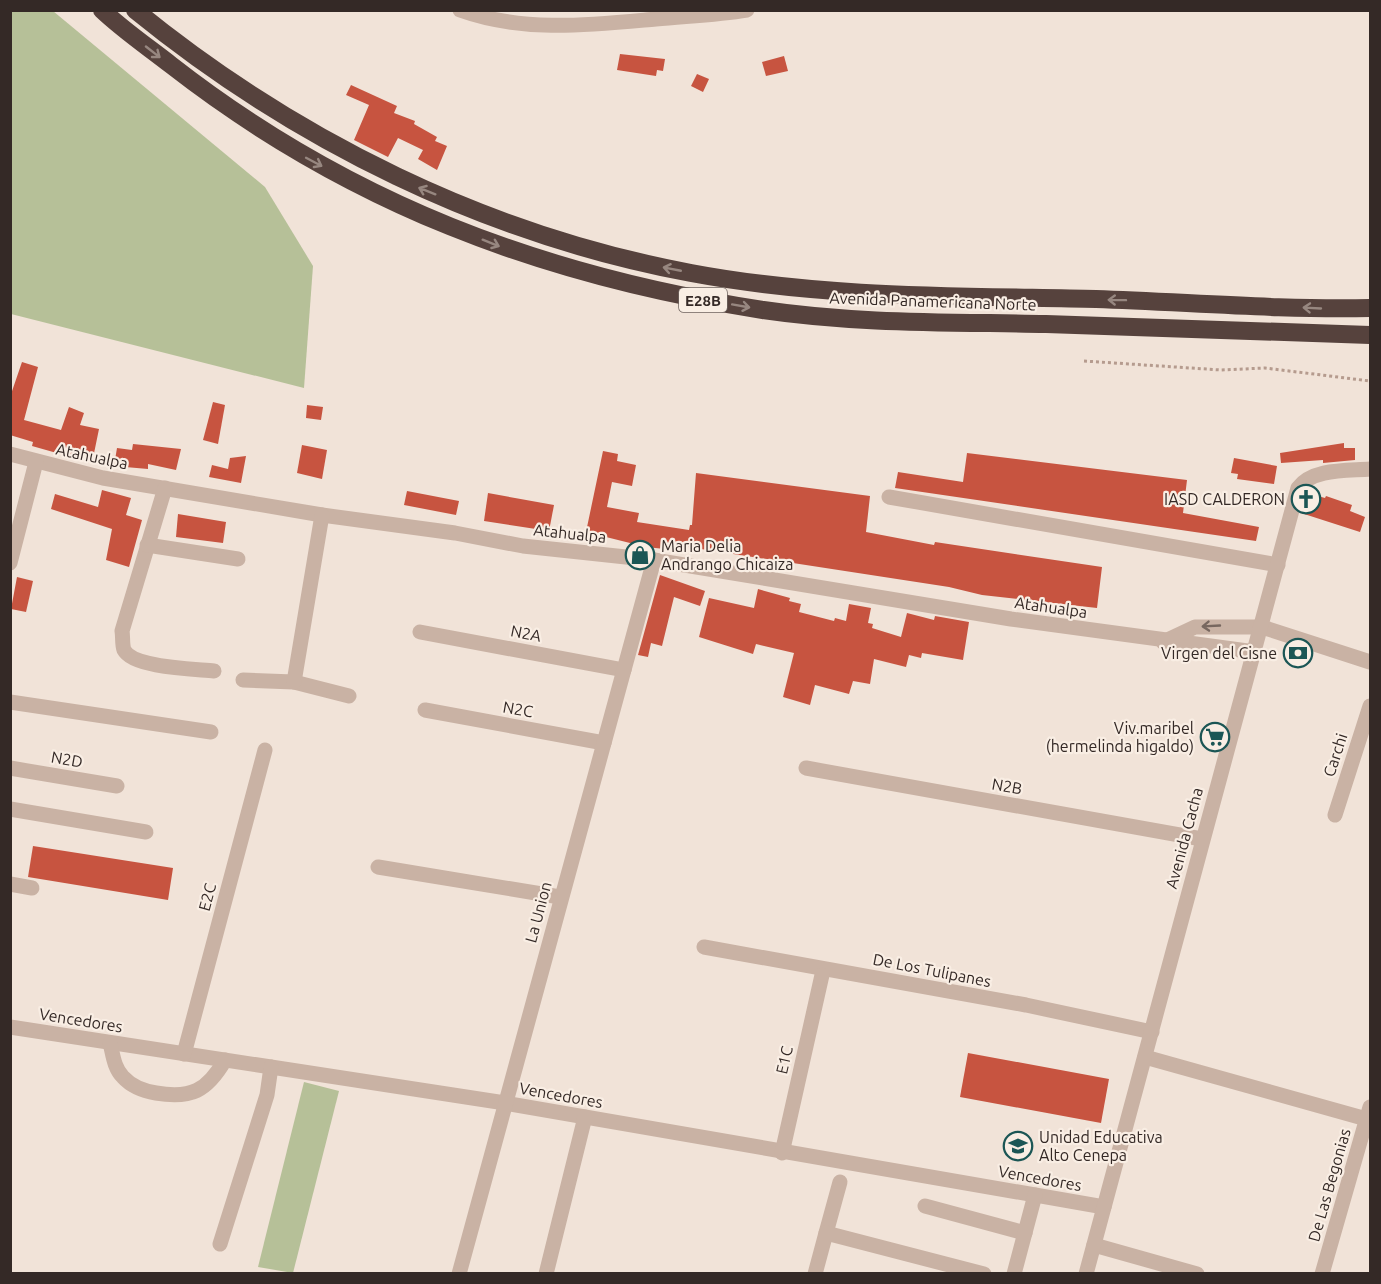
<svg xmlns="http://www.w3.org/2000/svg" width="1381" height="1284" font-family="Ubuntu,sans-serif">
  <rect width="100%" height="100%" fill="#f1e3d8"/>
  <g fill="#b6c098">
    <polygon points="11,10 53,11 265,187 313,266 304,388 11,314"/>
    <polygon points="304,1082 339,1091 293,1273 258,1267"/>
  </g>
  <g fill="#c75440">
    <polygon points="620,54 665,59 663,71 657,70 656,76 617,70"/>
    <polygon points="784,56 788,71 766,76 762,62"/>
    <polygon points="697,74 709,79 703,92 691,86"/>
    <polygon points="351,85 397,106 394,113 415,121 414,124 437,137 435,141 447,146 437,170 418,159 423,150 398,138 388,157 354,140 369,105 346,95"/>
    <polygon points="22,362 38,367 24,420 61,430 69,407 84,413 80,425 99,429 92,463 32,446 33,442 10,435 10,397"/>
    <polygon points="213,402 225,405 218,444 203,440"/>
    <polygon points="307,405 323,407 321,420 306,418"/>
    <polygon points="1344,443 1344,448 1355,448 1355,460 1323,463 1323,460 1281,463 1280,453"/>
    <polygon points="133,444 181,449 176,470 148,464 148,469 114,466 117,448 132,450"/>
    <polygon points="302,445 327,450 322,479 297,473"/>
    <polygon points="603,451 618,454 617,461 636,465 632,486 612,482 607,507 639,513 637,522 689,530 690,525 692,525 696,473 870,496 866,532 934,545 935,542 1102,567 1097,608 982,595 949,587 675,545 674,550 646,547 586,532"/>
    <polygon points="967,453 1187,480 1183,513 1259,527 1256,541 895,488 898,472 963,482"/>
    <polygon points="246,456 241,483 209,477 212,465 228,469 230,458"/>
    <polygon points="1234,458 1277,466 1274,484 1237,479 1238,474 1231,473"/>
    <polygon points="102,490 131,498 126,515 142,520 129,567 106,560 112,529 51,509 55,494 98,507"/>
    <polygon points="407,491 459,501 456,515 404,505"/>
    <polygon points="488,493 554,505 549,531 484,521"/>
    <polygon points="1306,495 1318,498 1318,496 1325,498 1326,496 1352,505 1350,511 1365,517 1360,532 1301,513"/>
    <polygon points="178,514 226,522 223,543 176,537"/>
    <polygon points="660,575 705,591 700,606 674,597 662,646 651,643 648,657 638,655"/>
    <polygon points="17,577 33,581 26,612 11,609"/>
    <polygon points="758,589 790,598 789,601 801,604 799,612 834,621 835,618 846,621 849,604 871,608 868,623 873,624 872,628 901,637 907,613 934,620 935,616 969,622 963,660 922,653 921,658 909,655 906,667 874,659 870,684 853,681 849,694 815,685 810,705 783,697 794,653 756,644 753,654 699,637 709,598 754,608"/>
    <polygon points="33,846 173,868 168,900 28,877"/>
    <polygon points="968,1053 1109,1079 1101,1123 960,1097"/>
  </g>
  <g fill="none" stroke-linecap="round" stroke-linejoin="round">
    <polyline stroke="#b59b8e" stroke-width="3" stroke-dasharray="3 3" stroke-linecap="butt" points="1084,361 1221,370 1265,368 1370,381"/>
    <g stroke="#c9b2a4" stroke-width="15">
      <path d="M460 10C524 33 590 25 656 19 687 16 717 15 747 10"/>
      <polyline points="10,454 103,478 322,515 455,533 523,546 654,560 1011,619 1255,652"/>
      <path d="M165 488 122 631C123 636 122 645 124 650 133 668 196 669 214 671"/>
      <polyline points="889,497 1278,565"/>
      <polyline points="147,545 238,559"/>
      <polyline points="10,563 36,462"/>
      <polyline points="420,632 624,670"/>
      <polyline points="1163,642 1195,627 1262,627 1370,662"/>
      <polyline points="243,680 294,682 349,696"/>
      <polyline points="294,682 322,515"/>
      <polyline points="10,702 211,732"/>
      <polyline points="425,710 604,743"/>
      <polyline points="10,768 117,786"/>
      <polyline points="806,768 1202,839"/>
      <polyline points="10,809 146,832"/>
      <polyline points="1335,815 1370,706"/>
      <polyline points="378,867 560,897"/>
      <polyline points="10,884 32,888"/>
      <polyline points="704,947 1026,1005 1152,1032"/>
      <polyline points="10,1027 505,1103 1104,1207"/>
      <path d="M110 1043C113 1055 114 1068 123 1077 131 1086 144 1091 156 1093 191 1099 207 1091 225 1060"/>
      <polyline points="184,1054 265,750"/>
      <polyline points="1145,1057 1370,1120"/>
      <polyline points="782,1153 822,975"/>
      <polyline points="925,1206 1025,1233"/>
      <polyline points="826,1233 840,1182"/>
      <polyline points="220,1244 267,1095 271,1067"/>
      <polyline points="1094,1245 1197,1274"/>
      <polyline points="459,1274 654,560"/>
      <polyline points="546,1274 585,1117"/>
      <polyline points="815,1274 826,1233 984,1274"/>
      <polyline points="1014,1274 1035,1195"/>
      <path d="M1086 1274 1298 488C1313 468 1348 471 1370 469"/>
      <polyline points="1322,1274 1370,1107"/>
    </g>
    <g stroke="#56423d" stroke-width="18">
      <path d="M102 10C123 30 148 47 171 65 348 203 542 276 763 310 857 324 952 322 1046 324 1154 327 1262 331 1370 335"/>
      <path d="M135 10C296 141 487 235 691 273 824 298 961 296 1096 299 1187 302 1279 310 1370 308"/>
    </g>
  </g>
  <defs><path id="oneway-shaft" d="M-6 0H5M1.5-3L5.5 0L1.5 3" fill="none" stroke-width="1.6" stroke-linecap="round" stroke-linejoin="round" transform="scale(1.5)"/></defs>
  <g stroke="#978780">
    <use href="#oneway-shaft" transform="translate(153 52) rotate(38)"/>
    <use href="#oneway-shaft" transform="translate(314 162) rotate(28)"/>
    <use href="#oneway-shaft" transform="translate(427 191) rotate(-158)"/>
    <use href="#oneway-shaft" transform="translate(491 243) rotate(22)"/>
    <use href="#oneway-shaft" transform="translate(672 269) rotate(-169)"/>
    <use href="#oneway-shaft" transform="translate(1117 300) rotate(-179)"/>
    <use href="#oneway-shaft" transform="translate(741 306) rotate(10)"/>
    <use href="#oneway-shaft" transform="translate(1312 308) rotate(-177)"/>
  </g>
  <use stroke="#77675f" href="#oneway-shaft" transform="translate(1211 626) rotate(177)"/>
  <defs>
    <g id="church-ring" transform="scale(1.5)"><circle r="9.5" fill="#f9eee4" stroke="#1b5655" stroke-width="1.5"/><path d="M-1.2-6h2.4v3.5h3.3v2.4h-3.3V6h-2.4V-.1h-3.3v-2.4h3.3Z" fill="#1b5655"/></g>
    <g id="shop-ring" transform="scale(1.5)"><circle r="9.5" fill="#f9eee4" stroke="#1b5655" stroke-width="1.5"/><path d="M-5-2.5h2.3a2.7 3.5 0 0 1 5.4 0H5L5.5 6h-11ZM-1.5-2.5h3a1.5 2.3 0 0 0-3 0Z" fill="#1b5655"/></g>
    <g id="bank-ring" transform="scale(1.5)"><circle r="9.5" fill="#f9eee4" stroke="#1b5655" stroke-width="1.5"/><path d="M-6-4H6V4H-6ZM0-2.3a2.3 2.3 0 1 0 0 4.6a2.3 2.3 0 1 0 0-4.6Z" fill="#1b5655"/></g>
    <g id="supermarket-ring" transform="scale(1.5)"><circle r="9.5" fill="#f9eee4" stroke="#1b5655" stroke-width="1.5"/><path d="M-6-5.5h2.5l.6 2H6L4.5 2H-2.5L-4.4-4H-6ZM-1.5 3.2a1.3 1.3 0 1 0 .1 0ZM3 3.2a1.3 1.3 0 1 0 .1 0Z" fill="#1b5655"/></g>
    <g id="university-ring" transform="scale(1.5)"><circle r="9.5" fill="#f9eee4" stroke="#1b5655" stroke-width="1.5"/><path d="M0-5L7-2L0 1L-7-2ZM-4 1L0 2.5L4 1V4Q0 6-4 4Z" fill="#1b5655"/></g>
  </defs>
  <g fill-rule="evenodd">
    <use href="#church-ring" x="1306" y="499"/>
    <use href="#shop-ring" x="640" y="555"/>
    <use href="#bank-ring" x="1298" y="653"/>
    <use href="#supermarket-ring" x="1215" y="737"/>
    <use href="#university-ring" x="1018" y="1146"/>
  </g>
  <g text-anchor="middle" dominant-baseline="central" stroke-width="4.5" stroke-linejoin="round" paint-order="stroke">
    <rect fill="#f9eee4" stroke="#6f645f" stroke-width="1.5" x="679" y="288" width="48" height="24" rx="4.5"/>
    <g font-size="15" font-weight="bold" fill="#342926">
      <text x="703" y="300">E28B</text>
    </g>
    <g font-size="16" fill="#342926" stroke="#f9eee4">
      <text transform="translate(933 301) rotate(2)">Avenida Panamericana Norte</text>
      <text transform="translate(92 456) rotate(12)">Atahualpa</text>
      <text transform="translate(570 533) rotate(6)">Atahualpa</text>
      <text transform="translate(1051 607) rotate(8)">Atahualpa</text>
      <text transform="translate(526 633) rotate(11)">N2A</text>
      <text transform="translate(518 709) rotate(10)">N2C</text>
      <text transform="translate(1335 755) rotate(-72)">Carchi</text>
      <text transform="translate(67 759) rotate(10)">N2D</text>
      <text transform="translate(1007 786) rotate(10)">N2B</text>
      <text transform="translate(1184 838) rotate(-75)">Avenida Cacha</text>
      <text transform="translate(207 897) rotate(-75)">E2C</text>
      <text transform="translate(538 912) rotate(-75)">La Union</text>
      <text transform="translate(932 970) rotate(11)">De Los Tulipanes</text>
      <text transform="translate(81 1020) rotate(9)">Vencedores</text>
      <text transform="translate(784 1060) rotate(-77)">E1C</text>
      <text transform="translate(561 1095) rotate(10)">Vencedores</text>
      <text transform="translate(1040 1178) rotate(10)">Vencedores</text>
      <text transform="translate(1329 1185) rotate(-74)">De Las Begonias</text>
    </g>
    <g font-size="16" fill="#342926" stroke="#f9eee4" text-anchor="end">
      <text x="1285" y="499">IASD CALDERON</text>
      <text x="661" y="546" text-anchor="start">Maria Delia<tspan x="661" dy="18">Andrango Chicaiza</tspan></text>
      <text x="1277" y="653">Virgen del Cisne</text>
      <text x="1194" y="728">Viv.maribel<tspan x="1194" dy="18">(hermelinda higaldo)</tspan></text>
      <text x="1039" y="1137" text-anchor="start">Unidad Educativa<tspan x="1039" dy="18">Alto Cenepa</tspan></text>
    </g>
  </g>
  <rect width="1381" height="1284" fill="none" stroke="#342926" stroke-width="24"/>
</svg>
